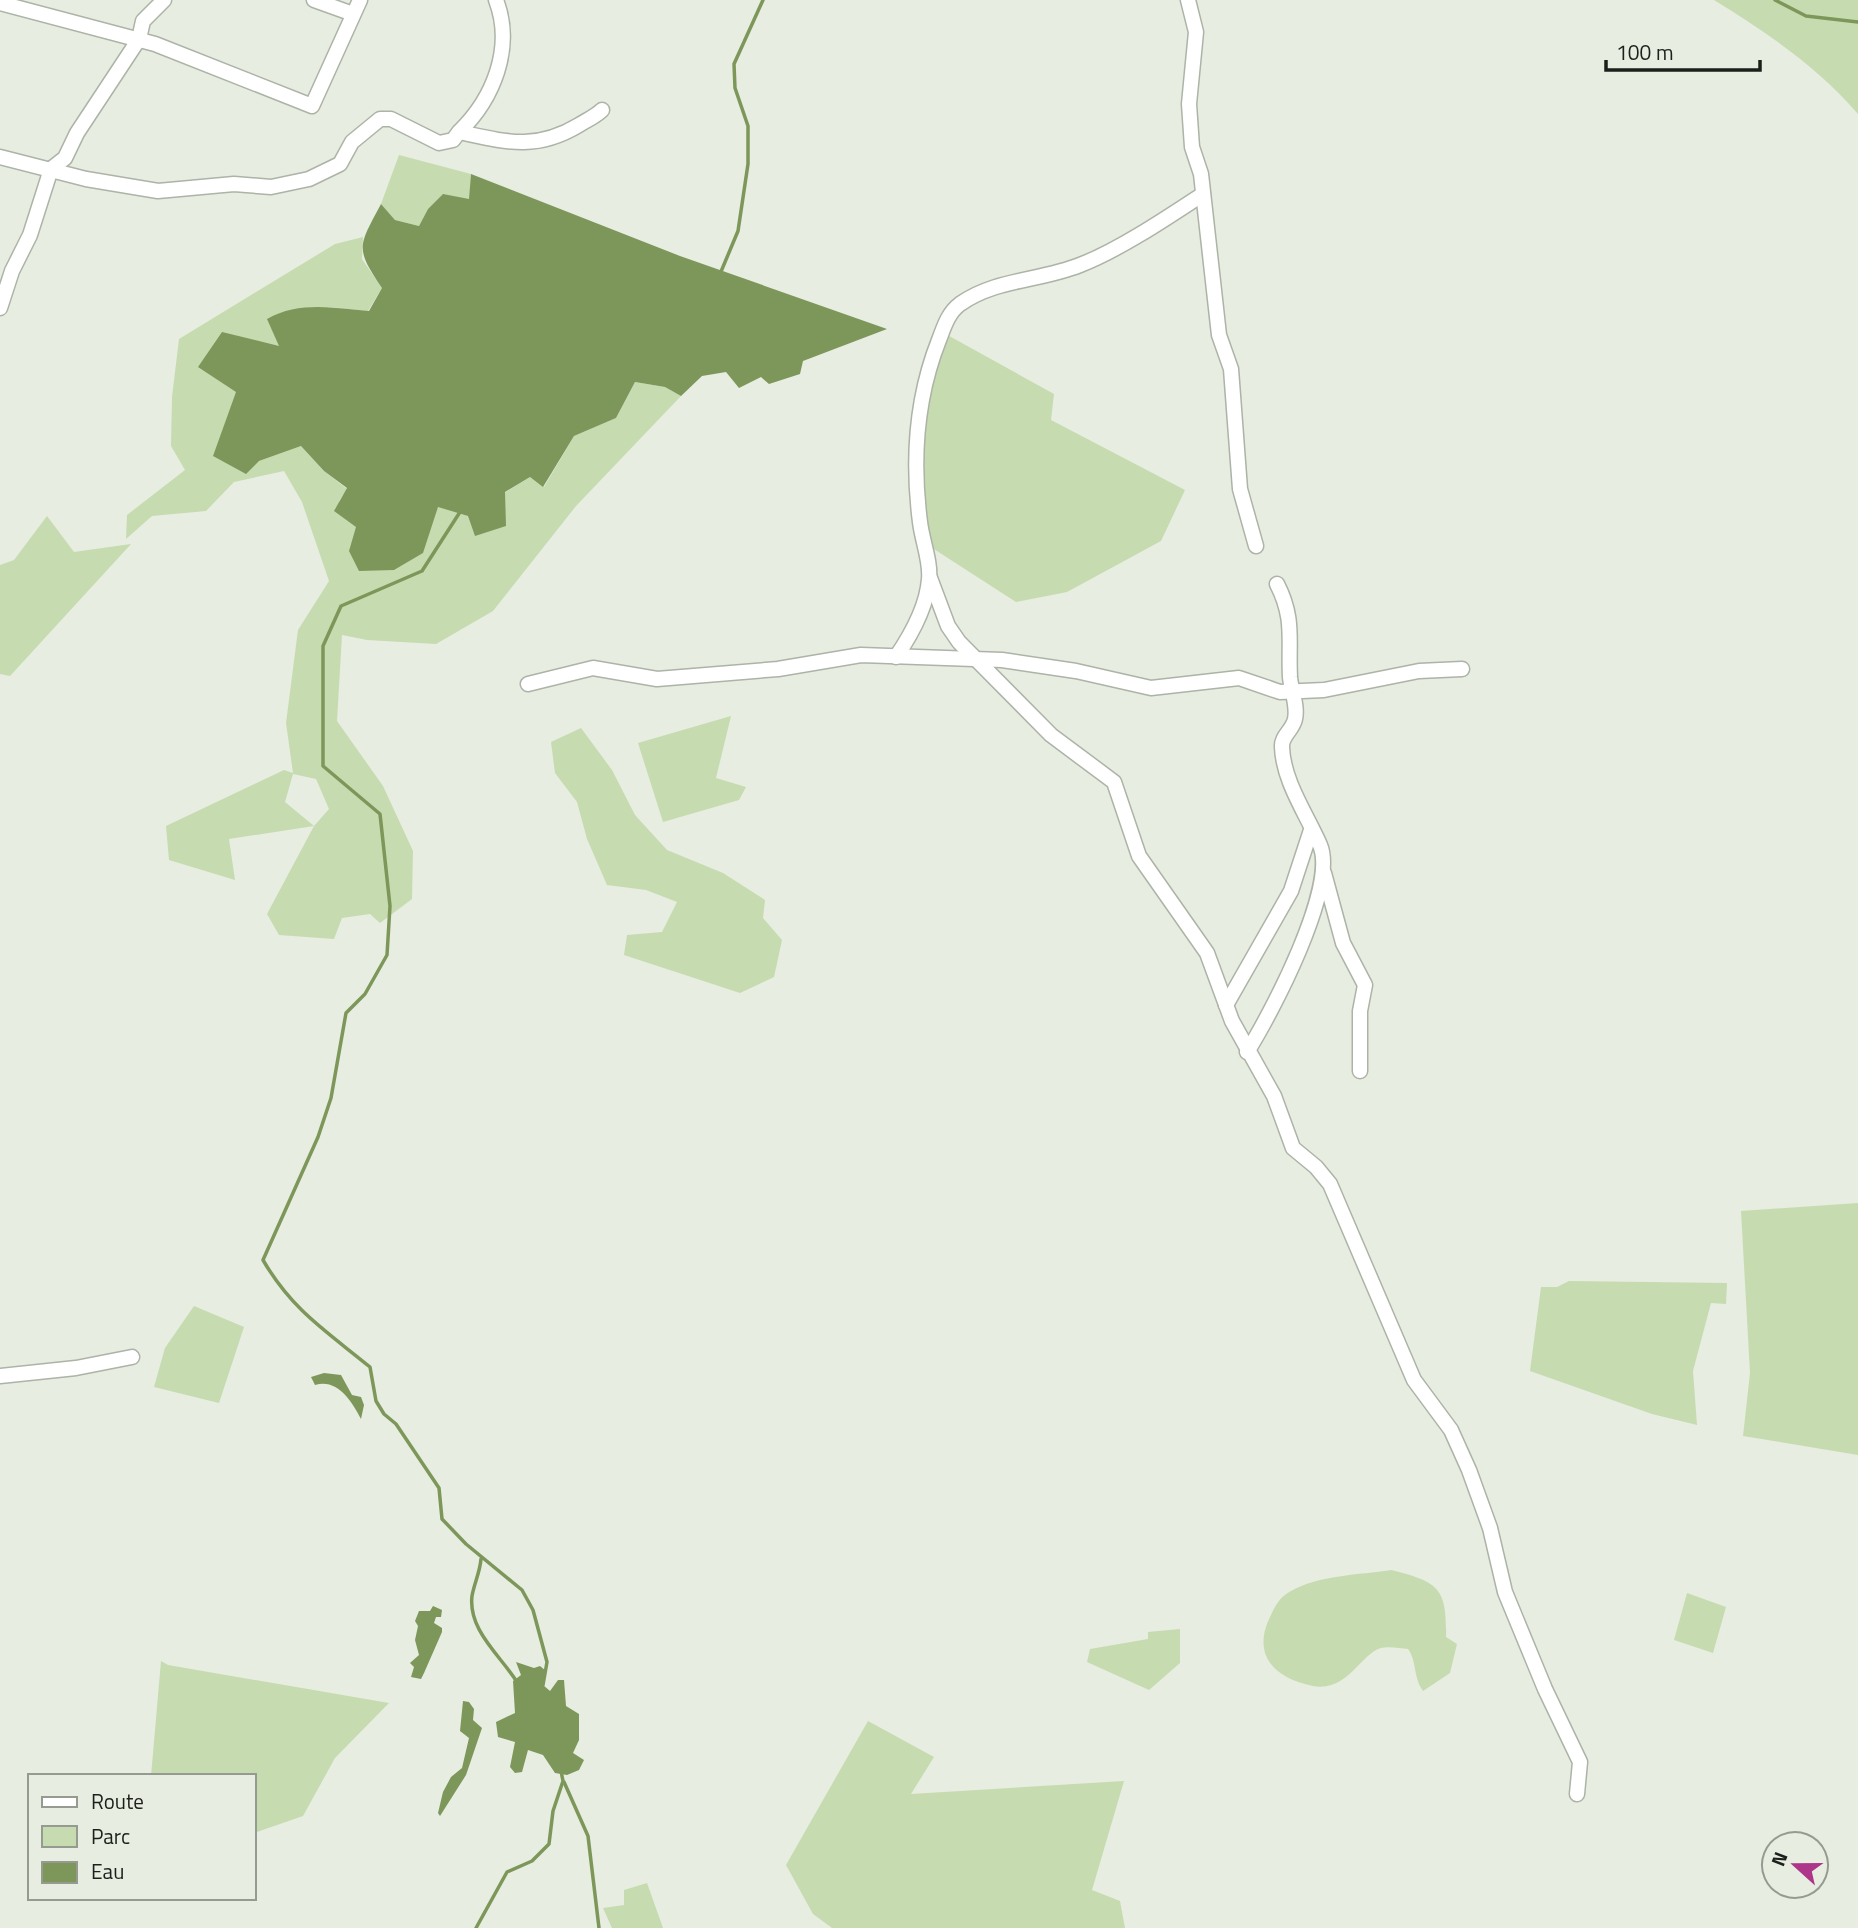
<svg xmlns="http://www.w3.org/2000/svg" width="1858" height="1928" font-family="'Titillium Web',sans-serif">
  <rect width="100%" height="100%" fill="#e7ede0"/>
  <g fill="#c7dbb0" fill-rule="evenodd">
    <path d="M1714 0H1858V114C1817 66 1767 33 1714 0Z"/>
    <polygon points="399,155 471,174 470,199 428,209 419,226 395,220 381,204"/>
    <path d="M363 237 362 259 382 288 368 311 329 307C294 334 243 367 231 411L259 461 301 446 324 471 347 489 339 501 438 506 468 516 530 477 544 487 574 436 616 418 635 382 665 387 681 396 576 506 493 611 436 644 367 640 342 635 337 721 383 786 413 851 412 899 380 923 370 914 342 918 334 939 279 935 267 914 314 826 229 839 235 880 169 860 166 826 284 770 293 773 286 723 298 630 329 581 302 502 284 471 234 482 206 511 152 516 126 539 127 515 185 470 171 446 172 397 179 339 335 244ZM293 774 316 779 329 809 314 826 285 802Z"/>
    <polygon points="942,332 1054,394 1051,420 1185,490 1161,541 1067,592 1016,602 923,542 917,441"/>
    <polygon points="47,516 74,552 131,544 10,676 0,674 0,565 14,560"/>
    <polygon points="731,716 716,778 746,787 739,800 663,822 638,743"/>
    <polygon points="581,728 612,770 635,815 667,850 723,873 765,900 763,918 782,940 774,977 740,993 624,955 627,935 662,932 677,902 646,890 607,885 587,839 577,802 555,773 551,742"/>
    <polygon points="1858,1203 1858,1455 1743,1436 1750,1373 1741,1211"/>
    <polygon points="1569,1281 1727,1283 1726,1304 1711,1303 1693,1371 1697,1425 1652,1414 1530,1371 1541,1287 1557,1287"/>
    <polygon points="194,1306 244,1327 219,1403 154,1387 165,1348"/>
    <path d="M1391 1570C1439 1582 1447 1588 1446 1637L1457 1644 1450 1673 1423 1691C1413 1677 1417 1661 1408 1649 1400 1648 1388 1646 1381 1648 1360 1654 1348 1692 1313 1686 1273 1678 1251 1654 1271 1615 1276 1604 1280 1597 1291 1591 1319 1575 1359 1575 1391 1570Z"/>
    <polygon points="1687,1593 1726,1607 1713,1653 1674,1640"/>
    <polygon points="1180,1629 1180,1663 1149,1690 1087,1662 1090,1649 1148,1639 1148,1632"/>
    <polygon points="161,1661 168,1665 389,1703 335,1758 303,1816 254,1833 254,1776 151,1776"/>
    <polygon points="868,1721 934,1757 911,1794 1124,1781 1092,1890 1120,1901 1125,1928 832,1928 813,1914 786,1865"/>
    <polygon points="647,1883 663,1928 612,1928 603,1908 624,1905 624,1890"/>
  </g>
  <g fill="#7d975a">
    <path d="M471 174 680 256 887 329 803 361 800 374 769 384 761 377 739 388 726 372 702 376 681 396 665 387 635 382 616 418 574 436 543 487 530 477 505 492 506 526 475 536 468 516 438 507 423 553 394 570 359 571 349 551 356 527 334 511 347 488 324 471 301 446 259 461 246 474 213 456 236 392 198 367 222 332 279 346 267 319C299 301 333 308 369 311L382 288C355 248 358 247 381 204L395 220 419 226 428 209 443 194 469 199Z"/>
    <path d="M324 1373 341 1375 352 1395 361 1397 364 1405 361 1419C352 1401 337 1378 315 1385L311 1377Z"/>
    <polygon points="433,1606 442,1610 441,1617 436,1617 434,1623 442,1628 442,1632 424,1673 421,1679 411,1677 414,1667 410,1663 419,1655 415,1640 418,1626 415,1621 419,1611 430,1611"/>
    <polygon points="516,1662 534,1668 540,1666 546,1671 543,1685 550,1691 558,1680 564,1680 566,1706 579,1714 579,1740 573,1753 584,1760 579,1770 567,1775 555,1773 543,1755 528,1750 522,1772 515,1773 510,1767 515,1742 498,1737 496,1722 515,1713 513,1681 521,1675"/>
    <polygon points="463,1701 469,1702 474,1709 473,1720 482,1728 466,1775 440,1816 438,1813 443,1792 451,1777 462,1768 469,1738 460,1731"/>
  </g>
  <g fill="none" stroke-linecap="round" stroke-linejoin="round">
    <g stroke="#7d975a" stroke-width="3.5">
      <polyline points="1775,0 1806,16 1858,22"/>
      <polyline points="720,274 738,231 748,164 748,126 735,88 734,64 763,0"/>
      <path d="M460 512 422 571 341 606 323 646V766L380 814 390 906 387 955 365 994 346 1013 331 1098 318 1137 263 1260C292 1310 326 1331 370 1367L376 1401 384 1414 396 1424 439 1488 442 1519 466 1544 522 1590 533 1610 547 1662 543 1685"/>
      <path d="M481 1559C480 1572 474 1584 472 1596 468 1630 500 1655 517 1682"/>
      <polyline points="564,1782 588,1836 599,1928"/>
      <polyline points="476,1928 507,1872 532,1861 549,1844 553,1811 563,1781 561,1771"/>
    </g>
    <g stroke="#adb3a7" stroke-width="17">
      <g id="minor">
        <polyline points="314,0 353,14"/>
        <polyline points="1188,0 1196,32 1189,104 1192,147 1201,174 1219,335 1231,369 1240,489 1256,546"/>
        <polyline points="0,3 155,44 312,106 360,0"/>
        <path d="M459 132C494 98 514 47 496 0"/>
        <path d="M0 157 86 179 158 191 234 184 271 187 309 179 340 164 352 142 380 119H391L439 143 453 140 459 132C506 142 536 151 579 125 587 120 596 116 602 110"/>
        <polyline points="0,308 12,271 30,235 51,169 65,158 77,133 139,39 143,21 164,0"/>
        <polyline points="930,578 948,626 959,642 1051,735 1114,782 1139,856 1207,953 1232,1021 1274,1096 1293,1148 1316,1167 1330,1184 1414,1380 1451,1430 1469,1470 1490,1528 1505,1592 1545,1689 1580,1762 1577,1794"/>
        <path d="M896 657C911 635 927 607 929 579 931 562 922 540 920 522 912 460 916 398 939 340 944 327 948 313 960 304 995 279 1040 281 1080 265 1119 250 1168 217 1203 194"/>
        <polyline points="528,684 593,668 657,679 778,669 861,655 1002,660 1076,671 1151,688 1239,678 1280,692 1324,690 1419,671 1462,669"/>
        <polyline points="1324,873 1343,943 1365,985 1360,1011 1360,1071"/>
        <polyline points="1226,1005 1291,891 1311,830"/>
        <path d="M1247 1052C1271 1014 1338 887 1320 845 1307 815 1283 781 1282 747 1281 736 1293 730 1295 719 1298 706 1291 690 1290 677 1288 640 1295 619 1277 584"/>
        <polyline points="0,1376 76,1368 132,1357"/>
      </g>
    </g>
    <use href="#minor" stroke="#fff" stroke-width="14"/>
  </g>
  <rect x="28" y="1774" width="228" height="126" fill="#e7ede0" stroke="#969b91" stroke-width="2"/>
  <rect x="42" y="1797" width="35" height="10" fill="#ffffff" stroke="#969b91" stroke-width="2"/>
  <text x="91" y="1809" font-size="21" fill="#1d1f1b">Route</text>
  <rect x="42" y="1826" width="35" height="21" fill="#c7dbb0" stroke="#969b91" stroke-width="2"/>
  <text x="91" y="1844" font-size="21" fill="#1d1f1b">Parc</text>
  <rect x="42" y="1862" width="35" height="21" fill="#7d975a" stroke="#969b91" stroke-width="2"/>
  <text x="91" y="1879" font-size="21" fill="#1d1f1b">Eau</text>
  <g transform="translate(1795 1865) rotate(291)"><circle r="33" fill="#e7ede0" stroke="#969b91" stroke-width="2"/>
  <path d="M0-5L12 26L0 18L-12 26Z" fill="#ad358a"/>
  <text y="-10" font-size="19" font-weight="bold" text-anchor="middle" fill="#1d1f1b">N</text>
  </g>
  <path d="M1606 60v10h154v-10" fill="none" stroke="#1d1f1b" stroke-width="3.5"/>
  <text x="1616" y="60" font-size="21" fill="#1d1f1b" stroke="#e7ede0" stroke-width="5" paint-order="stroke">100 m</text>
</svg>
